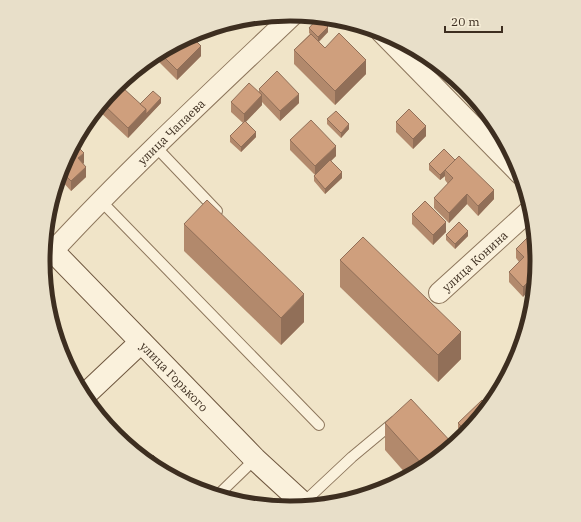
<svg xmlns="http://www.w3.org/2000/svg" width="581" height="522" font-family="'IBM Plex Serif',serif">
  <rect width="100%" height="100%" fill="#f0e4c8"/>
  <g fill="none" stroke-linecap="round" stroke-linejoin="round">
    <g stroke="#8d765c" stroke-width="12">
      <g id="lane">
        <polyline points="155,146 217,211"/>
        <polyline points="100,200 319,425"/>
        <polyline points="219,494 255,459"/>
        <polyline points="303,503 352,457 394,422"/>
      </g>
    </g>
    <g stroke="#8d765c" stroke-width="22">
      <g id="street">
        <polyline points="381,32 520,174"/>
        <path id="s1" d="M53 251C129 169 212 92 293 15"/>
        <path id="s2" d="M439 293 528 212"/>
      </g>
    </g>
    <g stroke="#6f573f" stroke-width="24">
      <g id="secondary">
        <path id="s3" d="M47 245 255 459 305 505"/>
        <polyline points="87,393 141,342"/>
      </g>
    </g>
    <use href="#lane" stroke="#faf1dc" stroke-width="10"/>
    <use href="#street" stroke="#faf1dc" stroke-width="20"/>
    <use href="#secondary" stroke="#faf1dc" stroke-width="22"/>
  </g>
  <g fill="#b2896c">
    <polygon points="309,28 328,32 319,42 325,48 366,74 335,105 294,64 294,50 310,34 309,33"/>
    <polygon points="191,36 201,56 177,80 156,59"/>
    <polygon points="116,86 120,91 140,104 161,103 128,138 99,111"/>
    <polygon points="259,89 299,103 280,121 262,102 262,105 245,122 256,137 241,152 230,142 230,136 243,123 231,112 231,102 259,92"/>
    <polygon points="327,119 349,129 341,138 327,124"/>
    <polygon points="396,122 426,136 413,149 396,132"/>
    <polygon points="290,140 336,156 331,161 342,178 325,194 314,181 314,176 315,175 290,150"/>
    <polygon points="444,149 494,199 478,216 467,204 449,223 434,208 434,198 448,184 445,180 445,176 440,180 429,170 429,164"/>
    <polygon points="84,163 82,164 86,177 71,191 60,179 62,166"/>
    <polygon points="412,214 446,232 433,245 412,224"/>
    <polygon points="184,224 304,322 281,345 184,251"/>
    <polygon points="532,233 523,297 509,282 509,272 519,262 516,258 516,249"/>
    <polygon points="446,235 468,236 455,249 446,240"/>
    <polygon points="340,260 461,359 438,382 340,287"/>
    <polygon points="486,405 465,435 458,428 458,423"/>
    <polygon points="385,423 453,444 407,475 385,450"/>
  </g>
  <g fill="#916f58">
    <polygon points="328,27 328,32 318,42 318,37"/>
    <polygon points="201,46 201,56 177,80 177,70"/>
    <polygon points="366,60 366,74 335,105 335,91"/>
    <polygon points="299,94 299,103 280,121 280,111"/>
    <polygon points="262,95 262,105 244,124 244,114"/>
    <polygon points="161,98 161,103 128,138 128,128 146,109"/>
    <polygon points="349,124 349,129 341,138 341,133"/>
    <polygon points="426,126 426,136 413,149 413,139"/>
    <polygon points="256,132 256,137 241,152 241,147"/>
    <polygon points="336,146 336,156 315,176 315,166"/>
    <polygon points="84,153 84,163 78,168 78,158"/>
    <polygon points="86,167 86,177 71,191 71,181"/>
    <polygon points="445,171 445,176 440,180 440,175"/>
    <polygon points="342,172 342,178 325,194 325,189"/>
    <polygon points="494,190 494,199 478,216 478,206"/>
    <polygon points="467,194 467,204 449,223 449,213"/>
    <polygon points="446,222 446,232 433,245 433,235"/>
    <polygon points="468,231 468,236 455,249 455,244"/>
    <polygon points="534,276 532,288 523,297 523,287"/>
    <polygon points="304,294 304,322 281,345 281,318"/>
    <polygon points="461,332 461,359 438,382 438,355"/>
  </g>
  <g fill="#cf9f7d" stroke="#916f58">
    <polygon points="317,19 321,20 328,27 318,37 309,28"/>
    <polygon points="339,33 366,60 335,91 294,50 311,34 325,48"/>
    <polygon points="191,36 201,46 177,70 162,55"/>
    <polygon points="277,71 299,94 280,111 259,89"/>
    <polygon points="249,83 262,95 244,114 231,102"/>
    <polygon points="116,86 120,91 123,88 146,109 128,128 104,105"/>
    <polygon points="153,91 161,98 146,114 146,109 140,104"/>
    <polygon points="409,109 426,126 413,139 396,122"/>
    <polygon points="336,111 349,124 341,133 327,119"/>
    <polygon points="311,120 336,146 315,166 290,140"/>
    <polygon points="245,121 256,132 241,147 230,136"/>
    <polygon points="76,145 84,153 78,158 86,167 71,181 61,171 62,166"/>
    <polygon points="444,149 455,160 440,175 429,164"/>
    <polygon points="459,156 494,190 478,206 467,194 449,213 434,198 453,178 445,170"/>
    <polygon points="330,160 342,172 325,189 314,176"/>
    <polygon points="207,200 304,294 281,318 184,224"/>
    <polygon points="425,201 446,222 433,235 412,214"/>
    <polygon points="459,222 468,231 455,244 446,235"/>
    <polygon points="532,233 538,261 534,276 523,287 509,272 524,257 516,249"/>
    <polygon points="363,237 461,332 438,355 340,260"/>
    <polygon points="411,399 453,444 422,464 385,423"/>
    <polygon points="482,400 486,405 467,432 458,423"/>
    <polygon points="153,455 166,469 150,458"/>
  </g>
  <g text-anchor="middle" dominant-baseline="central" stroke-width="3" stroke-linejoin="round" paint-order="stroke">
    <g font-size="12" fill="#3d2e20" stroke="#f7eed8">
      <text stroke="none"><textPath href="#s1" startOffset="168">улица Чапаева</textPath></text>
      <text stroke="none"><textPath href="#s2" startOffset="48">улица Конина</textPath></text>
      <text stroke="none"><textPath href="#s3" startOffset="183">улица Горького</textPath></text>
    </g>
  </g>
  <path d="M0 0H581V522H0ZM50 261a240 240 0 1 1 480 0a240 240 0 1 1-480 0Z" fill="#e8dfc9" fill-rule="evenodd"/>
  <path fill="none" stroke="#3d2e20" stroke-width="5" d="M50 261a240 240 0 1 1 480 0a240 240 0 1 1-480 0Z"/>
  <path d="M445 26v6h57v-6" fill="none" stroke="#3d2e20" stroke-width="2"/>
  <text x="451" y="26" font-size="12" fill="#3d2e20" stroke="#f7eed8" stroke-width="3" paint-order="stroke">20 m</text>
</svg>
